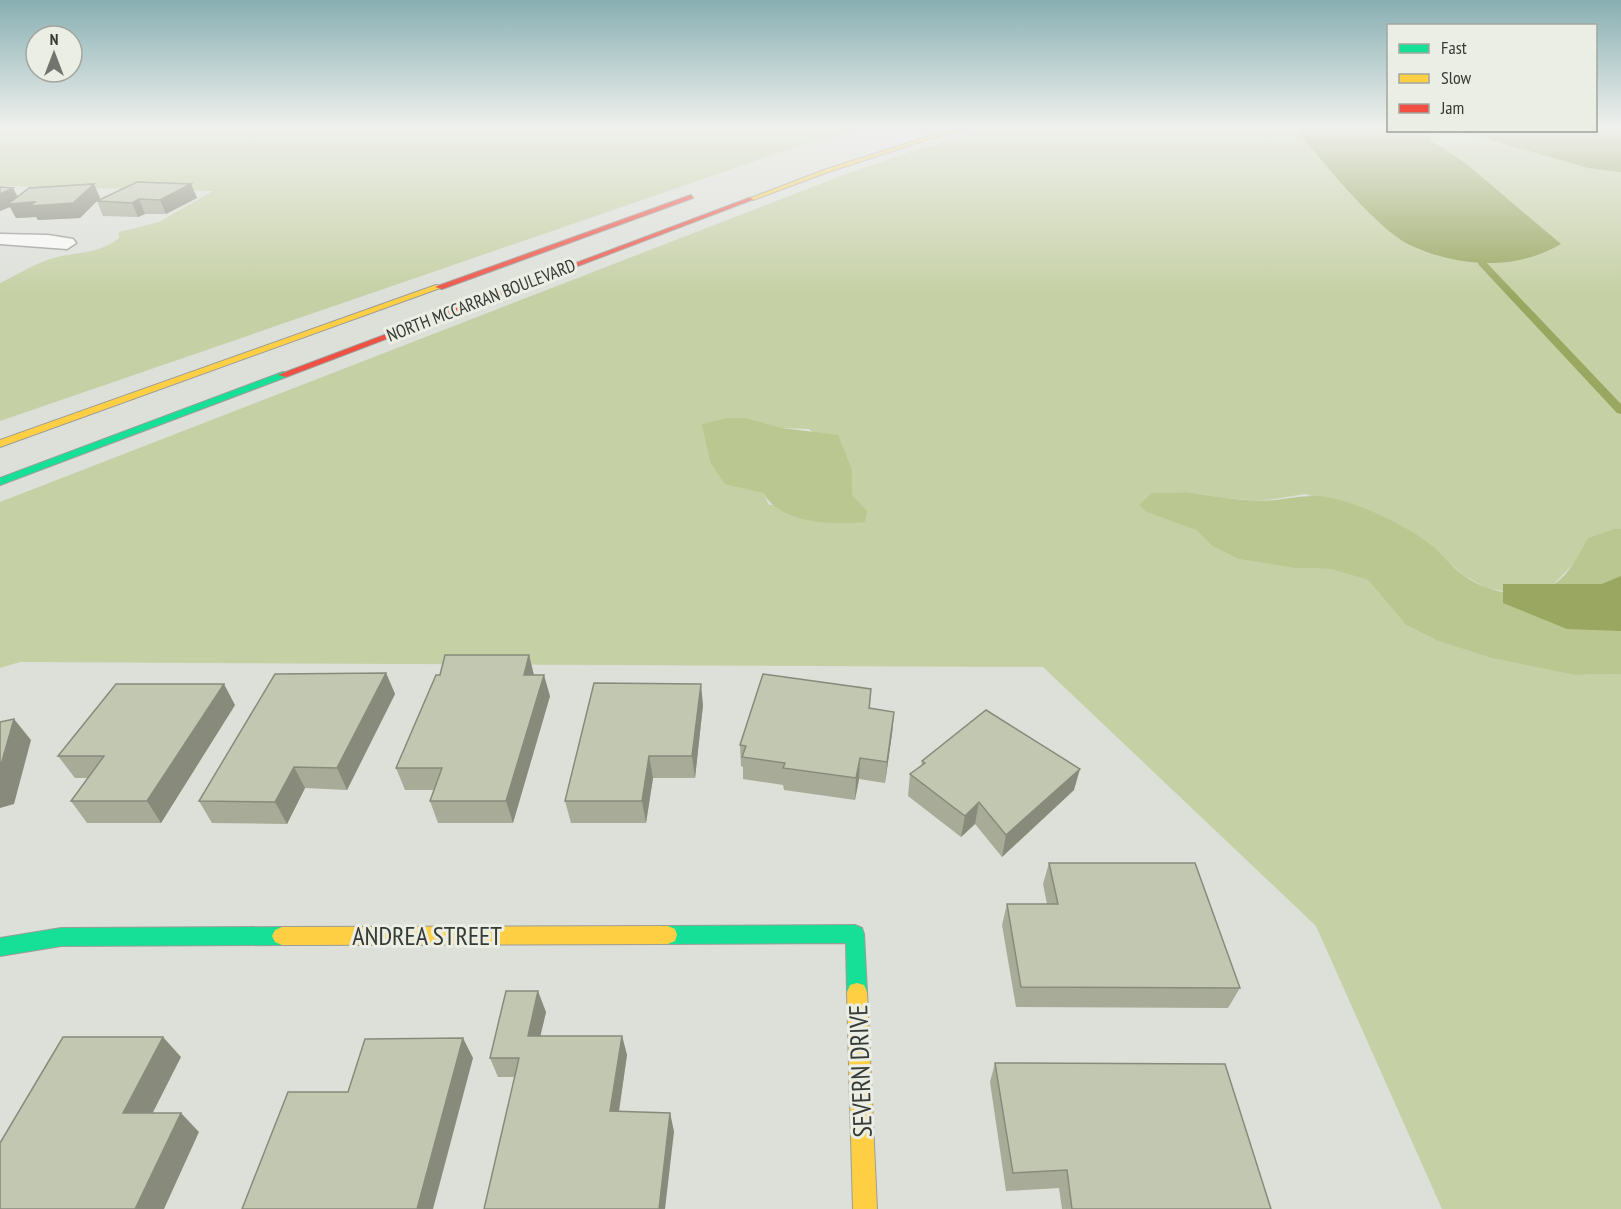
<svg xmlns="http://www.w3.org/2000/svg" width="1621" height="1209" font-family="'PT Sans Narrow',sans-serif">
  <rect width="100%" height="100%" fill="#dddfd9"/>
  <g fill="#c5d0a4" fill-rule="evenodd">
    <path d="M760 127H863L773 155 0 421V283C15 276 31 266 47 260 72 251 97 256 119 238V232L159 222 213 191 0 186V128L743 131Z"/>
    <path d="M994 127H1388V130H1596V127H1621V529L1616 528 1588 538 1576 561 1553 585 1522 595 1487 588 1463 575 1429 543 1389 520 1305 494 1262 501 1223 498 1187 492 1153 493 1173 520 1196 530 1212 546 1238 559 1294 568 1330 569 1368 580 1406 625 1438 641 1491 658 1574 675 1621 674V1209H1442L1316 926 1043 667 20 662 0 668V502L838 177 907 153ZM747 418 782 428 809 429 852 470V495L769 505 763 493 748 488 710 462 703 424Z"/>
  </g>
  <g fill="#bac790">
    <path d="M727 418H747L782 428 838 435 852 470V495L867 511 865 522C833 525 781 524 763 493L725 484 710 462 702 424Z"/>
    <path d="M1187 492C1211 496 1235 500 1259 501 1286 501 1309 491 1336 499 1364 506 1407 526 1430 544 1442 553 1451 566 1463 575 1486 592 1527 602 1553 585 1569 575 1579 554 1588 538L1616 528 1621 529V674L1574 675 1491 658 1438 641 1406 625 1368 580 1330 569 1294 568 1238 559 1212 546 1196 530 1147 512 1139 505 1152 493Z"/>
  </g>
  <g fill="#99a761">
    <path d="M1293 127H1388V130L1438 131 1430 133V140L1464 162 1561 244C1537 258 1511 264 1483 263 1459 262 1434 256 1412 246 1375 229 1322 159 1293 127Z"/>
    <polygon points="1596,127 1621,127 1621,172 1588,168 1470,134 1449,131 1596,130"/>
    <polygon points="1621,576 1621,631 1567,629 1503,603 1503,584 1602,584"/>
  </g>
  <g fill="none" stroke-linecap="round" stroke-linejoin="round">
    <polygon fill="#99a761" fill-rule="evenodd" points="1478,260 1484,260 1621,404 1621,414 1617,413 1478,264"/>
    <g stroke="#9c9d99" stroke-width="3">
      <polygon id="street" points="0,234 48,235 73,239 76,243 67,249 0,244"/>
    </g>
    <g stroke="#9c9d99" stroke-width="2">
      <g id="fast">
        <polygon points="283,372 286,373 286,377 0,485 0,478"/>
        <polygon points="855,925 862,928 864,934 867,992 864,999 857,1001 850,999 847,992 846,943 668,944 661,941 659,935 661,929 668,926"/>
        <polygon points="282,927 289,930 292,936 289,942 282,945 61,946 0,956 0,938 61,928"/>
      </g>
    </g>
    <g stroke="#9c9d99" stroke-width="2">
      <g id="slow">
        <polygon points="958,127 967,127 828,172 753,200 748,199 824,170"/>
        <polygon points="436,285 443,287 0,447 0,440"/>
        <polygon points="668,926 675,929 677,935 675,941 668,944 282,945 275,942 272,936 275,930 282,927"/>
        <polygon points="857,983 864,985 867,992 877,1209 853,1209 847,992 850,985"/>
      </g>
    </g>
    <g stroke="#9c9d99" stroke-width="2">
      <g id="jam">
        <polygon points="691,195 693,198 442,289 435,287"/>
        <polygon points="749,198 754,199 286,377 278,375"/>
      </g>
    </g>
    <use href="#street" fill="#fafaf9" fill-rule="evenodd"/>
    <use href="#fast" fill="#16e098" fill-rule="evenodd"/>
    <use href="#slow" fill="#ffcf43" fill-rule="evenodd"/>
    <use href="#jam" fill="#f24e42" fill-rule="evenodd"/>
  </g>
  <g fill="#a7ab98">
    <polygon points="94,184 100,198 97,201 191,184 197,198 166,214 145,214 138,217 103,216 97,201 80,218 38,220 36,217 16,218 10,207 0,211 13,188 18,197"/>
    <polygon points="529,655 534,675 550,696 513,823 438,823 430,801 434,790 405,790 396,768 440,675"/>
    <polygon points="386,673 395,694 347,790 305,788 287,824 212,823 199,801"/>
    <polygon points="871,689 870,708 894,712 892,734 885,783 859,779 855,800 784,790 783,785 743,779 743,767 741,766 740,745"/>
    <polygon points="235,705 161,823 87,823 71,801 88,778 75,778 58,756"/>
    <polygon points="703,705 695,778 653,778 646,823 571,823 565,801"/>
    <polygon points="922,761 1074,790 1002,857 975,824 961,837 908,796 910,774 921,766"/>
    <polygon points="1049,863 1240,988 1228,1008 1016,1007 1002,925 1007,904 1047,904 1043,884"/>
    <polygon points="546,1012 540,1036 622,1036 627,1055 619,1112 670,1113 674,1132 515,1077 498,1077 490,1058"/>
    <polygon points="995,1063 1271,1209 1062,1209 1059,1188 1006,1191 990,1082"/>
  </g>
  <g fill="#888b7c">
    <polygon points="94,184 100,198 80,218 38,220 36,217 16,218 10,207 0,211 0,194 13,188 20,202 35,202"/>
    <polygon points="191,184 197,198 166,214 160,200"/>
    <polygon points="139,199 145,214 138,217 132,203"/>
    <polygon points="529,655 534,676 524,675"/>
    <polygon points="386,673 395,694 347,790 337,768"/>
    <polygon points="544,675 550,696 513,823 506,801"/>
    <polygon points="224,684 235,705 161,823 147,801"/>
    <polygon points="701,684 703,705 695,778 692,756"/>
    <polygon points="894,712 892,734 885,783 887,762"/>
    <polygon points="14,719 31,740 14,804 0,808 0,768"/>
    <polygon points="649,756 653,778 646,823 642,801"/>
    <polygon points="860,758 859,779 855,800 856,778"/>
    <polygon points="294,767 305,788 287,824 275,802"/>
    <polygon points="1080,769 1074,790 1002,857 1006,835"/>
    <polygon points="979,802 975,824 961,837 965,816"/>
    <polygon points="538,991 546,1012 536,1055 528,1036"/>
    <polygon points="622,1036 627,1055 616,1130 610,1111"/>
    <polygon points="163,1037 181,1057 143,1132 123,1113"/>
    <polygon points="463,1038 473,1058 433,1209 417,1209"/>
    <polygon points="181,1113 199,1132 164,1209 135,1209"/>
    <polygon points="670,1113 674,1132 665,1209 659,1209"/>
  </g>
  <g fill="#c2c7b1" stroke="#888b7c" stroke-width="1.5">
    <polygon points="137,182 191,184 160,200 139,199 132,203 97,201"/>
    <polygon points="94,184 73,203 30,206 35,202 8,204 29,188"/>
    <polygon points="0,187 13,188 0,194"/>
    <polygon points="445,655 529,655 524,675 544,675 506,801 430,801 442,768 396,768 436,675 440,675"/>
    <polygon points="386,673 337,768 294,767 275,802 199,801 275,674"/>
    <polygon points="763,674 871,689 869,708 894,712 887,762 860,758 856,778 783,768 785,763 742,757 746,746 740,745"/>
    <polygon points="594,683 701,684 692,756 649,756 642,801 565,801"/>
    <polygon points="116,684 224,684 147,801 71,801 104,756 58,756"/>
    <polygon points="986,710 1080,769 1006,835 979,802 965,816 910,774 925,763 922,761"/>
    <polygon points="14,719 0,768 0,722"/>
    <polygon points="1049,863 1195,863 1240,988 1021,987 1007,904 1058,904"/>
    <polygon points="506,991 538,991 528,1036 622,1036 610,1111 670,1113 659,1209 484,1209 519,1058 490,1058"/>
    <polygon points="63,1037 163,1037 123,1113 181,1113 135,1209 0,1209 0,1143"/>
    <polygon points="463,1038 417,1209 242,1209 288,1092 348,1092 365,1039"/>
    <polygon points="995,1063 1225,1064 1271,1209 1072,1209 1067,1170 1013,1173"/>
  </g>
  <linearGradient id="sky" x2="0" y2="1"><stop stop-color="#88afb2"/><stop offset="0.43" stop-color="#f0f1ee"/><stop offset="1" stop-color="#f0f1ee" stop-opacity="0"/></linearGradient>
  <rect width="1621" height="296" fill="url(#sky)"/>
  <g text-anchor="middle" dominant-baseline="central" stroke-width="6" stroke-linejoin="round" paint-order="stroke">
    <g font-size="18" fill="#383a36" stroke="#ebeee4">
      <text transform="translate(481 300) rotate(-21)">NORTH MCCARRAN BOULEVARD</text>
    </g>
    <g font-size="26" fill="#383a36" stroke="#ebeee4">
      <text x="427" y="935">ANDREA STREET</text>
      <text transform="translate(860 1071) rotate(-92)">SEVERN DRIVE</text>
    </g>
  </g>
  <rect x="1387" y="24" width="210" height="108" fill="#ebeee4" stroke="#a3a69e" stroke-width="1.5"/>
  <rect x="1399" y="44" width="30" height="9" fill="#16e098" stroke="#a3a69e" stroke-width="1.5"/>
  <text x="1441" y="54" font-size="18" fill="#383a36">Fast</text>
  <rect x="1399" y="74" width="30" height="9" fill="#ffcf43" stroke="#a3a69e" stroke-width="1.5"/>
  <text x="1441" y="84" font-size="18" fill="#383a36">Slow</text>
  <rect x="1399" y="104" width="30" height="9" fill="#f24e42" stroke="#a3a69e" stroke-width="1.5"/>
  <text x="1441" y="114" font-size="18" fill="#383a36">Jam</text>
  <g transform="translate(54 54)"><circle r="28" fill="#ebeee4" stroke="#a3a69e" stroke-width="1.5"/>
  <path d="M0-4.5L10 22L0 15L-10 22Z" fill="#72746f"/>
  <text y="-9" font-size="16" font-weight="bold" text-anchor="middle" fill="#383a36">N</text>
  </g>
</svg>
